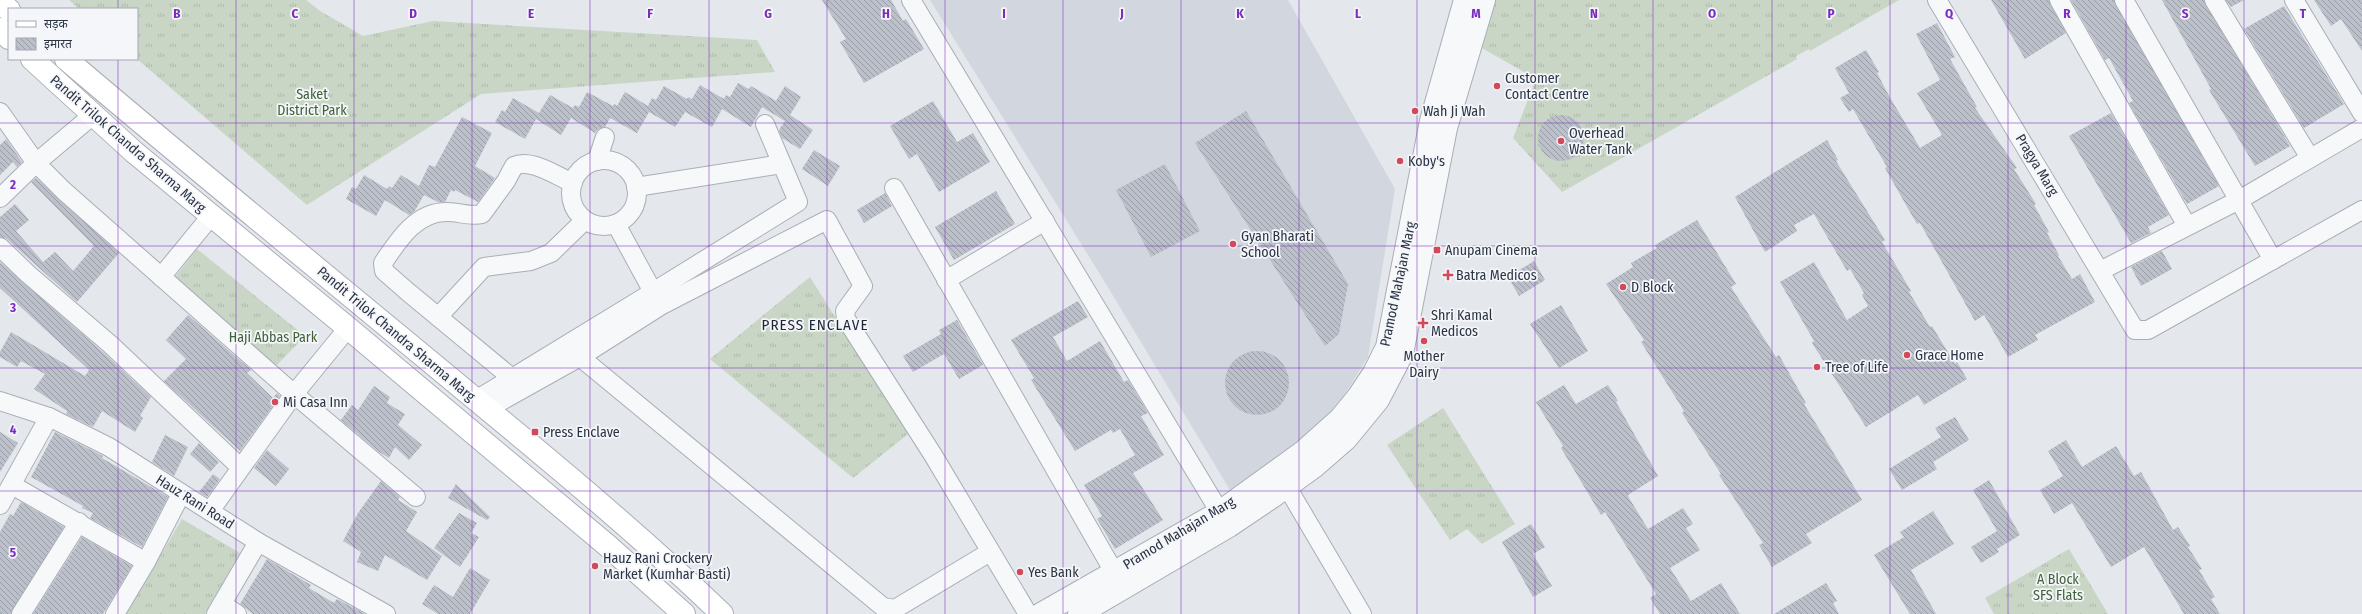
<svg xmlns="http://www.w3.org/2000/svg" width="2362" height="614" font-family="'Fira Sans Condensed','Noto Sans Devanagari',sans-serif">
  <defs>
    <pattern id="grass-tufts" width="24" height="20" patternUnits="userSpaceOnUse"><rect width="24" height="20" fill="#c9d6c5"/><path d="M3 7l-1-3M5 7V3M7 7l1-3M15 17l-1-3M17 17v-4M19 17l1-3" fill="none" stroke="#adb8ab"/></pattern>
    <pattern id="building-back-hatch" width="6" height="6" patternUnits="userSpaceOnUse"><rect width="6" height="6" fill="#bbc0ca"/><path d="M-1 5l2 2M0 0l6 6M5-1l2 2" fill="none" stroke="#989da6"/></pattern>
  </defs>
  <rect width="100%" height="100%" fill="#e4e7ec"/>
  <polygon fill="#d2d6de" points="930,0 1288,0 1395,189 1368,357 1333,413 1294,448 1230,490 1106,284"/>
  <g fill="url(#grass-tufts)">
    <polygon points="69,0 306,0 320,11 363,36 433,21 757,40 775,72 481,94 307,205 137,59 137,9 79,9"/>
    <polygon points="1489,0 1899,0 1810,51 1809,49 1796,56 1797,59 1562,192 1513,138 1536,79 1475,44"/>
    <polygon points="197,249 305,336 274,368 175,277"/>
    <polygon points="810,277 908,434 853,478 710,359"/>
    <polygon points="1443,408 1515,524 1482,544 1467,529 1450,540 1387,445"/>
    <polygon points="182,519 240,553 205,614 126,614"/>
    <polygon points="2069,549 2108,614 1994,614 1985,598"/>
  </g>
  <g fill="url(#building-back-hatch)">
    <polygon points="822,0 891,0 903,21 906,19 924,49 864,83 840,42 846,39"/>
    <polygon points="1991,0 2049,0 2066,33 2025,59"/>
    <polygon points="2071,0 2114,0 2219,186 2187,204 2129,103 2133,101 2109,58 2105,60"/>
    <polygon points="2162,0 2204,0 2290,146 2255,166 2209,90 2211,89"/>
    <polygon points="2226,0 2244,0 2231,7"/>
    <polygon points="2314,0 2362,0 2362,51 2341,19 2331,26"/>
    <polygon points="2284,6 2344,104 2304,128 2244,29"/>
    <polygon points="1937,23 1955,57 1950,59 1977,107 1975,108 2017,168 2014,169 2036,204 2034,205 2049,232 2047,233 2059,255 2058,256 2072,279 2080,274 2095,302 2035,335 2038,340 2008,357 1984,315 1975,321 1920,223 1917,224 1906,205 1885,168 1887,167 1853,109 1849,112 1840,98 1849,93 1835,68 1866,50 1879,72 1877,73 1888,94 1920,148 1942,135 1917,93 1940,80 1916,34"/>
    <polygon points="738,83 749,89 751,86 776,101 785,86 801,97 790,115 813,130 800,149 782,138 779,130 785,121 762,107 751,127 722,109 712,127 685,112 675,127 649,112 637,133 610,118 605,127 598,129 595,133 571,118 561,135 536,119 525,139 495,122 502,110 505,112 513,98 539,113 550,95 573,108 575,105 579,107 587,92 613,106 614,104 617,106 625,92 648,106 652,98 656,100 664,86 687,99 688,97 692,99 700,85 724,99 726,95 730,97"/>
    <polygon points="933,101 957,142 973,133 990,162 939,192 917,154 909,159 890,126"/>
    <polygon points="1246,111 1348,284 1339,334 1325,346 1195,143"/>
    <polygon points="2111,113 2169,215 2148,227 2151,233 2131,243 2069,136"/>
    <circle cx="1561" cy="138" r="23"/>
    <polygon points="462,117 492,133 475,166 495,178 478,202 455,190 454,192 451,190 445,202 438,202 424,195 414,212 409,215 385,200 376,216 346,199 352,187 356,189 364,175 387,189 389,186 392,188 401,175 419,186 429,165 435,167"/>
    <polygon points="6,139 22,162 17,167 13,162 0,175 0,145"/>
    <polygon points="1827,140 1838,160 1836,161 1885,240 1882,242 1911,291 1909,292 1930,327 1932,326 1955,364 1957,362 1967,379 1924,405 1918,395 1866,427 1812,343 1814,341 1780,282 1814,262 1847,320 1868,306 1862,295 1864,293 1850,269 1847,271 1814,214 1794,225 1797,231 1765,252 1735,197"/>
    <polygon points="814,150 840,166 828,186 802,169"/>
    <polygon points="1165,164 1200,231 1151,257 1116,190"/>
    <polygon points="36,178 119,253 77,302 7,239 0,237 0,217 15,204 29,220 16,231 43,262 55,252 73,271 94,246 31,182"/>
    <polygon points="996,191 1015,224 954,260 935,227"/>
    <polygon points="885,193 892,206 864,223 857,210"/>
    <polygon points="1697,220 1736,284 1731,287 1776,357 1779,355 1806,403 1804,404 1862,500 1806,534 1812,543 1772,567 1759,545 1763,543 1719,475 1721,474 1682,413 1684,411 1641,342 1644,340 1606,284 1633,267 1631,263 1657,248 1655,245"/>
    <polygon points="2162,251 2172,269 2141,286 2131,267"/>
    <polygon points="1534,261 1545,280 1519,296 1508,277"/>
    <polygon points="0,262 104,353 151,397 140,416 143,418 135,432 102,411 93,427 66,414 67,411 34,389 45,374 21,361 17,367 0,357 0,352 11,332 85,376 89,370 0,288"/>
    <polygon points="1078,301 1088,317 1053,337 1067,361 1100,341 1124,382 1128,380 1148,413 1141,416 1164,455 1133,473 1163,520 1115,549 1097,519 1102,516 1084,485 1135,455 1120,429 1113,433 1111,430 1075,451 1031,380 1034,378 1011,340"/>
    <polygon points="1561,305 1588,351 1559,368 1530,324"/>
    <polygon points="188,315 251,370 247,373 273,398 277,393 280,396 240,451 164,381 186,359 166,340"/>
    <polygon points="957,320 983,365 959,379 944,354 913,372 903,356 941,334 939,330"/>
    <circle cx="1257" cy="383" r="32"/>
    <polygon points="1564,385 1576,404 1608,385 1618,401 1616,402 1658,476 1628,495 1629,498 1648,529 1683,508 1693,524 1686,528 1700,550 1670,568 1691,601 1721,583 1740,614 1660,614 1650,598 1656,594 1605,512 1601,515 1561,448 1563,446 1536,402"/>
    <polygon points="374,386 390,397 387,403 405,414 398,425 422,445 409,460 395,447 389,458 379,452 341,420 352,405 358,410"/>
    <polygon points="1955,417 1969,440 1933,462 1937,469 1902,490 1889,469 1941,437 1935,428"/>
    <polygon points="0,432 18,443 0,472"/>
    <polygon points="55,432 103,456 102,458 168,497 142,547 90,518 93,513 82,508 83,506 31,477"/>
    <polygon points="165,435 188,447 174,476 152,462"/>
    <polygon points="2066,440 2082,467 2116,446 2134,476 2141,472 2173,530 2178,527 2190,546 2188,547 2202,569 2199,570 2215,597 2211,599 2220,614 2184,614 2144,547 2111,567 2072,503 2054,514 2040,490 2063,476 2048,451"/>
    <polygon points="199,443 219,462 210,472 190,454"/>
    <polygon points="267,450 289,469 276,486 254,468"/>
    <polygon points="213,474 220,479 207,497 199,492"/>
    <polygon points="1989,480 2020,535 1997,549 1999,552 1981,563 1971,547 1997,531 1973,490"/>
    <polygon points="381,481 400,497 398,500 417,512 406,531 442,556 427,580 385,555 378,571 357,562 361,552 343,541 358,513"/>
    <polygon points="456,484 490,517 487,520 448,498"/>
    <polygon points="21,502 64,527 11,614 0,614 0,532 10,514 13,516"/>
    <polygon points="1933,511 1954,544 1911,570 1936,614 1910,614 1874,555 1904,537 1900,532"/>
    <polygon points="459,513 477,523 471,533 479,537 460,567 434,548"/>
    <polygon points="1531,524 1545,547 1533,554 1552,586 1533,597 1502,542"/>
    <polygon points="82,537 132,566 103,614 33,614"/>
    <polygon points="267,559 311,585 309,588 334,603 337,599 365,614 253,614 240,604"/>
    <polygon points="470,568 490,580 470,614 438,614 422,604 434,585 453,597"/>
    <polygon points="1826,583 1837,601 1833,603 1839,614 1774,614"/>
  </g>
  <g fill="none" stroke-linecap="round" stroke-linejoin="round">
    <g stroke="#a9aeb7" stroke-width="20">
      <g id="minor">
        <polyline points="911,0 1227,524"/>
        <polyline points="1937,0 2135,330 2148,330 2362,210"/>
        <polyline points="2059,0 2187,226"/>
        <polyline points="2124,0 2273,260"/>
        <polyline points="2214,0 2310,158"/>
        <polyline points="2294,0 2362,113"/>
        <polyline points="0,112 36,163 64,191 294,394 416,497"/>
        <circle cx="604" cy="193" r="33"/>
        <polyline points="597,161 605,137"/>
        <polyline points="636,187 782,164"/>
        <polyline points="894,188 1114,572"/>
        <polyline points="0,198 36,163 93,115"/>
        <polyline points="0,247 28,274 111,345 240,467"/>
        <polyline points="2100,271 2239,200 2362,128"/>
        <polyline points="161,277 211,216"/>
        <polyline points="946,280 1045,221"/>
        <polyline points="653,292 798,202 765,124"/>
        <polyline points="438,317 484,267 531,261 551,253 585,220"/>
        <polyline points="580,357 883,607 895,609 990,552"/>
        <path d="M512 378 408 292 384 271 383 263C399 239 417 211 448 212 460 212 470 217 482 214L506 181 514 166C532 158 556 176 573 183"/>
        <polyline points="476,400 653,292 616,224"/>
        <polyline points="0,401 49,417 109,447 258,542 386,614"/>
        <polyline points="487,409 580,357 662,305 827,220 863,286 845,311 846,319 933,455 1028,614"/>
        <polyline points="1280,475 1362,614"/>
        <polyline points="12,485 146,562"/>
        <polyline points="0,505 49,417"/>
        <polyline points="210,511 294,394 348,328"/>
        <polyline points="222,604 237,614"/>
        <polyline points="21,614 79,522"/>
        <polyline points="115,614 146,562 181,494"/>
        <polyline points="216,614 258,542"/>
      </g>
    </g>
    <g stroke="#a9aeb7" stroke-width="24">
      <g id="tertiary">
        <polyline points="1041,614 1220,512 1303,452 1340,419 1358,397 1374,373 1387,347 1431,121 1465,0"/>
        <polyline points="1079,614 1229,526 1272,497 1315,466 1346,439 1378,400 1402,354 1446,128 1484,0"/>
      </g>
    </g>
    <g stroke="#a9aeb7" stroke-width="24">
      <g id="secondary">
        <polyline points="0,2 9,10"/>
        <polyline points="0,29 9,38"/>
        <polyline points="32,59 134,152 348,328 608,546 684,614"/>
        <path d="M66 59C201 174 338 285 474 398 559 468 643 538 722 614"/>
      </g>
    </g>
    <use href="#minor" stroke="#f7f8fa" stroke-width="18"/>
    <use href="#tertiary" stroke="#f7f8fa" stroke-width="22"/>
    <use href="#secondary" stroke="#fff" stroke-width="22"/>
  </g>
  <path fill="none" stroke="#7b2cbf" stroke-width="1" stroke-opacity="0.55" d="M118 0V9M236 0V614M354 0V614M472 0V614M590 0V614M709 0V614M827 0V614M945 0V614M1063 0V614M1181 0V614M1299 0V614M1417 0V614M1535 0V614M1653 0V614M1772 0V614M1890 0V614M2008 0V614M2126 0V614M2244 0V614M118 59V614M0 123H2362M0 246H2362M0 368H2362M0 491H2362"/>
  <g fill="#d1495b" stroke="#f4f6f9" stroke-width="1.5">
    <circle cx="1497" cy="86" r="4"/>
    <circle cx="1415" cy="111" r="4"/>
    <circle cx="1561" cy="141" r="4"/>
    <circle cx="1400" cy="161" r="4"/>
    <circle cx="1233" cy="244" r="4"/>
    <rect x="1433" y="246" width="8" height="8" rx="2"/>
    <path d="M1446 269h4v4h4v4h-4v4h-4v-4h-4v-4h4z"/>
    <circle cx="1623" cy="287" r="4"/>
    <path d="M1421 317h4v4h4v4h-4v4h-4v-4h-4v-4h4z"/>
    <circle cx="1424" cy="341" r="4"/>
    <circle cx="1907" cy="355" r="4"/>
    <circle cx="1817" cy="367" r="4"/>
    <circle cx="275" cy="402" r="4"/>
    <rect x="531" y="428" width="8" height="8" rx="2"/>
    <circle cx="595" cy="566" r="4"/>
    <circle cx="1020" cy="572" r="4"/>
  </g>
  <g text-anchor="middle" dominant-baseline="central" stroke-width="3.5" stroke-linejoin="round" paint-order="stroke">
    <g font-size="14" fill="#2b3445" stroke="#f4f6f9" text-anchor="start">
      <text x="1505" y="78">Customer<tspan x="1505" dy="16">Contact Centre</tspan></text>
      <text x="1423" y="111">Wah Ji Wah</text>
      <text x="1569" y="133">Overhead<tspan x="1569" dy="16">Water Tank</tspan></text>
      <text x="1408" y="161">Koby's</text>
      <text x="1241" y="236">Gyan Bharati<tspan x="1241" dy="16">School</tspan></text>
      <text x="1445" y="250">Anupam Cinema</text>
      <text x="1456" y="275">Batra Medicos</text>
      <text x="1631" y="287">D Block</text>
      <text x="1431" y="315">Shri Kamal<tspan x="1431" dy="16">Medicos</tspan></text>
      <text x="1915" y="355">Grace Home</text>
      <text x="1424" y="356" text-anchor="middle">Mother<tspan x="1424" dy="16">Dairy</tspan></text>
      <text x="1825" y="367">Tree of Life</text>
      <text x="283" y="402">Mi Casa Inn</text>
      <text x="543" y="432">Press Enclave</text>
      <text x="603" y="558">Hauz Rani Crockery<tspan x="603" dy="16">Market (Kumhar Basti)</tspan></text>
      <text x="1028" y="572">Yes Bank</text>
    </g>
    <g font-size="14" fill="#3f6138" stroke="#f4f6f9">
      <text x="312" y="94">Saket<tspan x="312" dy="16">District Park</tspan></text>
      <text x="273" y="337">Haji Abbas Park</text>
      <text x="2058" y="579">A Block<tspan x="2058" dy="16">SFS Flats</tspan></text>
    </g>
    <g font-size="14" fill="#2b3445" stroke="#f4f6f9">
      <text transform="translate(128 144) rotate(41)">Pandit Trilok Chandra Sharma Marg</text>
      <text transform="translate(2037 165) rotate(59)">Pragya Marg</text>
      <text transform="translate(1398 284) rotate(-78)">Pramod Mahajan Marg</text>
      <text transform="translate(396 334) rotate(40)">Pandit Trilok Chandra Sharma Marg</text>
      <text transform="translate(195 502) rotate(32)">Hauz Rani Road</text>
      <text transform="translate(1179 533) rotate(-31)">Pramod Mahajan Marg</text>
    </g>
    <g font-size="15" letter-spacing="1" fill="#1d2536" stroke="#f4f6f9">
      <text x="815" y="325">PRESS ENCLAVE</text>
    </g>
  </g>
  <g font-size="13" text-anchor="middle" font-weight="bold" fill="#7b2cbf" stroke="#f4f6f9" stroke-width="3.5" stroke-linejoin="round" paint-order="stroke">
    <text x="177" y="18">B</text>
    <text x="295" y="18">C</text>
    <text x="413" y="18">D</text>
    <text x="531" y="18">E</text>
    <text x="650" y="18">F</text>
    <text x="768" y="18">G</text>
    <text x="886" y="18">H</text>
    <text x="1004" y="18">I</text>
    <text x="1122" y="18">J</text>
    <text x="1240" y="18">K</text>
    <text x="1358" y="18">L</text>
    <text x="1476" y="18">M</text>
    <text x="1594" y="18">N</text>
    <text x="1712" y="18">O</text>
    <text x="1831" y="18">P</text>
    <text x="1949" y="18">Q</text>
    <text x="2067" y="18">R</text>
    <text x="2185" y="18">S</text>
    <text x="2303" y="18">T</text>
    <text x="13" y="189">2</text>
    <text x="13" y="312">3</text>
    <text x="13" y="434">4</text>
    <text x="13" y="557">5</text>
  </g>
  <rect x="8" y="8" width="130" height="52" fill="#f4f6f9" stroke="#a4a8b1"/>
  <rect x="16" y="21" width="20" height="6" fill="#ffffff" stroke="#a4a8b1"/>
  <text x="44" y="28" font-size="12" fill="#2b3445">सड़क</text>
  <rect x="16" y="38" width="20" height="12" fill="url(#building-back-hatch)" stroke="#a4a8b1"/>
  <text x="44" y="48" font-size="12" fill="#2b3445">इमारत</text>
</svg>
